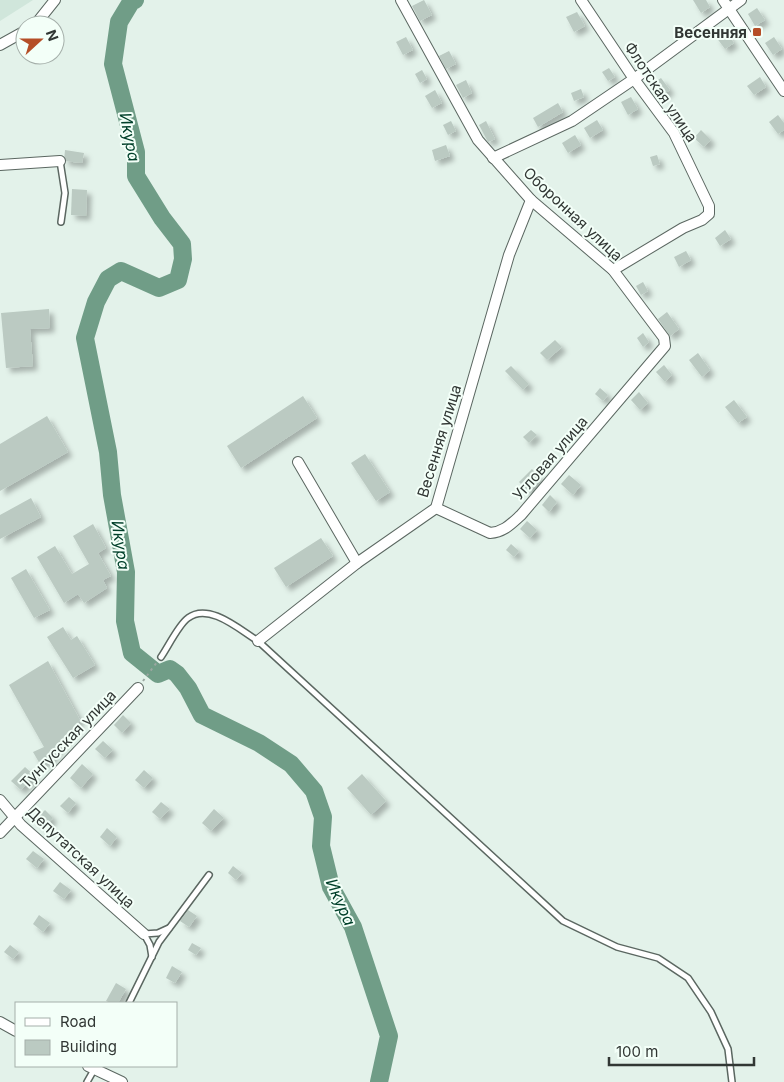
<svg xmlns="http://www.w3.org/2000/svg" width="784" height="1082" font-family="Inter,sans-serif">
  <defs>
    <filter id="shadow"><feDropShadow dx="4.5" dy="4.5" stdDeviation="2.5" flood-color="#0004"/></filter>
  </defs>
  <rect width="100%" height="100%" fill="#e3f2ea"/>
  <polygon fill="#d0e6db" points="0,0 33,0 0,21"/>
  <g fill="none" stroke-linecap="round" stroke-linejoin="round">
    <polyline stroke="#709d87" stroke-width="18" points="135,0 131,2 119,22 113,64 136,152 136,176 162,218 182,244 183,259 178,280 159,288 121,271 108,279 96,302 85,338 108,452 112,495 126,572 125,621 132,653 158,674 170,669 177,674 188,688 202,715 259,743 291,764 314,791 323,817 321,846 331,887 353,927 389,1036 379,1082"/>
  </g>
  <g fill="#bbcac2" filter="url(#shadow)">
    <polygon points="424,0 432,15 420,21 412,6"/>
    <polygon points="693,0 706,0 710,7 701,13"/>
    <polygon points="757,8 765,20 755,26 748,14"/>
    <polygon points="577,12 585,26 574,32 566,17"/>
    <polygon points="725,31 734,43 725,49 716,37"/>
    <polygon points="406,37 413,50 403,55 396,42"/>
    <polygon points="774,37 782,49 773,55 765,43"/>
    <polygon points="449,51 456,64 446,69 439,56"/>
    <polygon points="609,68 615,77 608,81 602,72"/>
    <polygon points="422,70 427,79 420,83 415,74"/>
    <polygon points="760,77 766,87 754,95 747,86"/>
    <polygon points="661,78 670,90 661,96 652,84"/>
    <polygon points="466,80 472,93 463,98 456,85"/>
    <polygon points="581,89 584,97 574,101 571,93"/>
    <polygon points="435,90 442,103 432,108 425,96"/>
    <polygon points="631,97 638,109 628,115 621,102"/>
    <polygon points="558,103 563,112 538,127 533,118"/>
    <polygon points="778,115 784,123 784,130 778,134 769,122"/>
    <polygon points="597,120 603,130 590,138 584,128"/>
    <polygon points="451,121 456,131 448,135 443,125"/>
    <polygon points="486,121 495,139 488,142 479,125"/>
    <polygon points="701,130 711,140 704,147 694,138"/>
    <polygon points="575,135 581,145 568,153 562,143"/>
    <polygon points="446,145 450,156 435,161 432,150"/>
    <polygon points="65,150 84,153 82,163 64,161"/>
    <polygon points="657,155 660,164 653,166 650,157"/>
    <polygon points="72,189 87,190 86,216 71,215"/>
    <polygon points="725,230 731,239 720,246 715,238"/>
    <polygon points="686,251 691,260 679,267 674,257"/>
    <polygon points="643,282 648,291 641,295 636,286"/>
    <polygon points="49,309 50,328 30,329 33,366 6,368 1,313"/>
    <polygon points="667,312 679,329 670,336 658,319"/>
    <polygon points="643,333 649,342 643,347 637,338"/>
    <polygon points="555,340 562,347 547,360 540,353"/>
    <polygon points="698,353 710,370 702,377 689,360"/>
    <polygon points="664,365 672,375 665,382 656,372"/>
    <polygon points="511,366 529,384 523,390 505,371"/>
    <polygon points="600,388 608,395 603,401 595,394"/>
    <polygon points="639,392 648,403 640,410 631,400"/>
    <polygon points="303,396 317,418 241,468 227,446"/>
    <polygon points="734,400 747,417 738,423 725,407"/>
    <polygon points="47,416 68,452 0,491 0,444"/>
    <polygon points="531,430 537,435 529,443 523,437"/>
    <polygon points="365,454 390,492 376,501 351,463"/>
    <polygon points="532,469 541,479 529,492 519,482"/>
    <polygon points="569,475 581,485 573,495 561,484"/>
    <polygon points="550,495 557,502 549,512 542,505"/>
    <polygon points="31,498 41,517 0,539 0,515"/>
    <polygon points="527,521 537,530 530,538 520,529"/>
    <polygon points="93,524 106,548 98,553 111,576 103,580 107,588 84,603 78,594 64,603 37,557 55,546 72,574 89,564 73,536"/>
    <polygon points="321,538 333,556 286,587 274,568"/>
    <polygon points="511,544 519,551 514,557 506,550"/>
    <polygon points="26,569 50,610 34,618 11,578"/>
    <polygon points="63,627 71,640 77,636 95,665 73,678 47,637"/>
    <polygon points="48,661 80,720 50,760 40,764 33,752 44,747 9,685"/>
    <polygon points="123,715 131,723 122,733 114,725"/>
    <polygon points="103,741 113,750 105,758 95,749"/>
    <polygon points="82,764 93,774 81,788 70,778"/>
    <polygon points="25,767 35,776 21,790 11,781"/>
    <polygon points="144,770 153,778 144,788 135,780"/>
    <polygon points="362,774 386,801 371,815 347,788"/>
    <polygon points="69,797 76,803 68,813 60,806"/>
    <polygon points="161,802 170,809 160,819 152,812"/>
    <polygon points="214,809 224,818 211,831 202,823"/>
    <polygon points="45,810 53,818 44,828 35,820"/>
    <polygon points="107,828 117,837 110,846 100,837"/>
    <polygon points="33,851 44,859 37,868 26,859"/>
    <polygon points="233,866 242,873 236,880 228,873"/>
    <polygon points="60,882 71,890 64,899 53,891"/>
    <polygon points="188,910 197,916 189,927 180,921"/>
    <polygon points="39,915 50,923 43,932 33,924"/>
    <polygon points="192,943 201,948 196,955 188,950"/>
    <polygon points="10,945 19,952 13,959 4,952"/>
    <polygon points="172,966 182,972 175,983 166,978"/>
    <polygon points="116,983 126,989 118,1003 111,1003 106,1001"/>
  </g>
  <g fill="none" stroke-linecap="round" stroke-linejoin="round">
    <g stroke="#5b6761" stroke-width="8">
      <g id="service">
        <polyline points="60,161 65,193 61,222"/>
        <path d="M161 657C168 647 179 624 188 618 209 602 240 630 258 641L563 921 617 947 658 958 688 978 711 1012 728 1049 732 1082"/>
        <polyline points="152,957 150,945 144,934 158,933 169,928"/>
        <polyline points="129,1003 159,942 209,875"/>
        <polyline points="87,1082 95,1068"/>
      </g>
    </g>
    <g stroke="#5b6761" stroke-width="12">
      <g id="minor">
        <path d="M401 0 478 140 531 200 613 270 664 338 665 346 521 515C511 524 504 532 490 533L436 508"/>
        <polyline points="581,0 634,79 674,133 709,206 709,214 702,220 683,228 613,270"/>
        <polyline points="723,0 784,91"/>
        <polyline points="35,25 55,0"/>
        <polyline points="0,45 25,31"/>
        <polyline points="493,158 572,121 634,79 741,0"/>
        <polyline points="0,165 60,161"/>
        <polyline points="298,462 357,563"/>
        <polyline points="258,641 357,563 436,508 509,255 531,200"/>
        <polyline points="0,800 21,825 144,934"/>
        <polyline points="0,833 138,688"/>
        <polyline points="0,1022 16,1031"/>
        <polyline points="88,1066 122,1082"/>
      </g>
    </g>
    <polyline stroke="#9ba7a1" stroke-width="2" stroke-dasharray="2.5 4" stroke-linecap="butt" points="143,681 157,662"/>
    <use href="#service" stroke="#fff" stroke-width="5"/>
    <use href="#minor" stroke="#fff" stroke-width="10"/>
  </g>
  <rect fill="#b54e27" stroke="#f3fff8" stroke-width="2" x="752" y="27" width="10" height="10" rx="2.5"/>
  <g text-anchor="middle" dominant-baseline="central" stroke-width="4" stroke-linejoin="round" paint-order="stroke">
    <g font-size="15" font-weight="bold" fill="#313734" stroke="#f3fff8" text-anchor="end">
      <text x="747" y="32">Весенняя</text>
    </g>
    <g font-size="15" fill="#313734" stroke="#f3fff8">
      <text transform="translate(661 92) rotate(56)">Флотская улица</text>
      <text transform="translate(573 214) rotate(43)">Оборонная улица</text>
      <text transform="translate(439 441) rotate(-73)">Весенняя улица</text>
      <text transform="translate(550 458) rotate(-49)">Угловая улица</text>
      <text transform="translate(68 739) rotate(-46)">Тунгусская улица</text>
      <text transform="translate(81 857) rotate(43)">Депутатская улица</text>
    </g>
    <g font-size="16" font-style="italic" fill="#00402a" stroke="#f3fff8">
      <text transform="translate(130 137) rotate(79)">Икура</text>
      <text transform="translate(121 545) rotate(82)">Икура</text>
      <text transform="translate(341 902) rotate(66)">Икура</text>
    </g>
  </g>
  <rect x="15" y="1002" width="162" height="65" fill="#f3fff8" stroke="#a5afaa"/>
  <rect x="25" y="1018" width="25" height="8" fill="#ffffff" stroke="#a5afaa"/>
  <text x="60" y="1027" font-size="15" fill="#313734">Road</text>
  <rect x="25" y="1040" width="25" height="15" fill="#bbcac2" stroke="#a5afaa"/>
  <text x="60" y="1052" font-size="15" fill="#313734">Building</text>
  <g transform="translate(40 40) rotate(69)"><circle r="24" fill="#f3fff8" stroke="#a5afaa"/>
  <path d="M0-4L9 19L0 12L-9 19Z" fill="#b54e27"/>
  <text y="-8" font-size="14" font-weight="bold" text-anchor="middle" fill="#313734">N</text>
  </g>
  <path d="M609 1057v8h145v-8" fill="none" stroke="#313734" stroke-width="2.5"/>
  <text x="616" y="1057" font-size="15" fill="#313734" stroke="#f3fff8" stroke-width="4" paint-order="stroke">100 m</text>
</svg>
